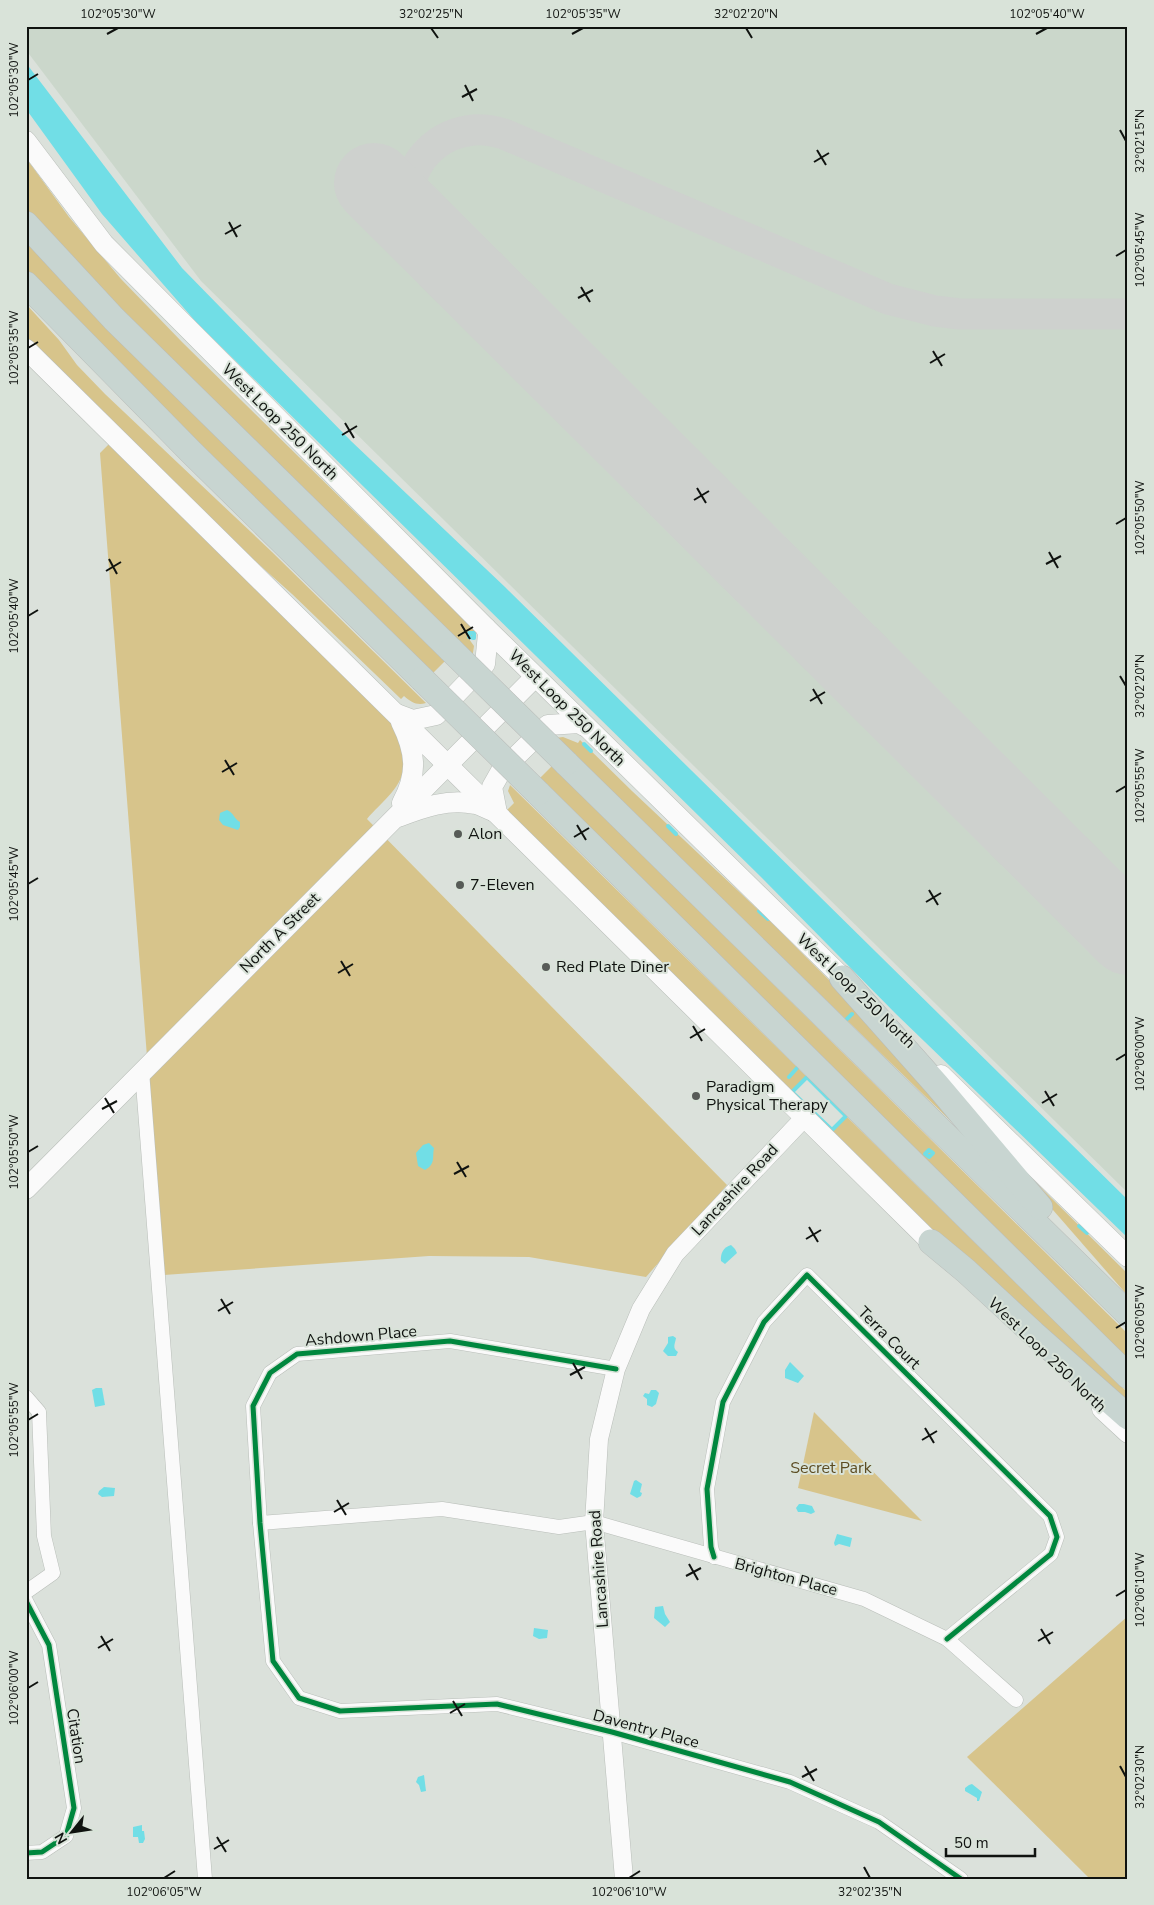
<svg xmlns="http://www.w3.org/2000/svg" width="1154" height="1905" font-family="'Nunito Sans',sans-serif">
  <rect width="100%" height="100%" fill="#dbe1db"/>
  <polygon fill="#cbd7cb" points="26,26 1128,26 1128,1193 201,281 26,50"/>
  <g fill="#d7c48b">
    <polygon points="26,158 69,217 121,279 183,343 476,631 469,639 474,646 472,659 62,250 26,209"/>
    <polygon points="26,241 132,353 445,661 430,676 26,273"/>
    <path d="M26 304 59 340 77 365 105 394 272 552 426 703C417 706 411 702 404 696L401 699 292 594 234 542 26 338Z"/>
    <path d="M109 444 395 726C398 736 403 746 404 757 408 784 382 801 367 819L727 1185 646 1277 529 1257 429 1256 164 1275 100 453Z"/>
    <polygon points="563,737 578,743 580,740 632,791 768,919 873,1024 962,1132 556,738"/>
    <polygon points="552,766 1128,1334 1128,1365 537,781"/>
    <polygon points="510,785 807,1077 792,1092 507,810 514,803 508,791"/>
    <polygon points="846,1116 1128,1393 1128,1408 1014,1310 832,1130"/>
    <polygon points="1030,1177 1128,1274 1128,1296 1026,1179"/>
    <polygon points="814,1412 922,1521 798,1488"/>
    <polygon points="1128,1616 1128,1879 1090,1879 967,1757"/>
  </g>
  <g fill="#71dee6">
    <polygon points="26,63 182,268 351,441 505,587 1128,1200 1128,1238 896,1014 760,876 196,322 102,214 26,109"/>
    <path d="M227 810C234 813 234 819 240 822V827L238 830 223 825 219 820 220 813Z"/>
    <path d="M429 1143 434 1148C432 1157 436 1164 425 1170L418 1166 416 1153 423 1145Z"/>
    <path d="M731 1245 735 1249 737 1253 725 1264 721 1261C720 1253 724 1247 731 1245Z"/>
    <path d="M673 1336 676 1338C675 1344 672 1348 678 1352L676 1356H668L663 1351 668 1343V1337Z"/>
    <polygon points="790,1362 804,1376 798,1383 785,1378 785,1370"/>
    <polygon points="96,1388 102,1388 105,1405 95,1407 92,1390"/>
    <polygon points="651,1390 656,1390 659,1393 656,1404 652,1407 647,1405 647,1399 643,1396 645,1393 649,1394"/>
    <polygon points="636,1480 642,1484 640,1492 642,1493 641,1496 637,1498 630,1494 634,1481"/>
    <polygon points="104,1487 115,1488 114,1496 102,1497 98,1494 99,1491"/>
    <polygon points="799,1504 804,1504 812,1506 815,1512 811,1514 805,1512 798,1512 796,1508"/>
    <polygon points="837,1534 852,1538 850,1547 839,1544 835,1546 834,1543"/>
    <polygon points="663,1606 665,1614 670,1622 665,1627 654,1618 655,1607"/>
    <polygon points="534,1628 548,1630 547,1638 539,1639 533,1636"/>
    <polygon points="424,1775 426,1791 421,1792 419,1785 416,1782 418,1777"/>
    <polygon points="972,1784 982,1792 979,1801 977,1801 977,1798 965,1791 965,1788 969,1785"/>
    <polygon points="142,1825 142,1831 144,1831 145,1839 143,1843 139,1843 138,1837 133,1837 133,1827"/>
  </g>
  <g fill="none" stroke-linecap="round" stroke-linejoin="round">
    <g stroke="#71dee6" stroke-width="4">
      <polygon points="469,633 474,633 474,638 469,637"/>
      <polyline points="584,744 591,751"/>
      <polyline points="668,826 676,834"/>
      <polyline points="759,911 768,919"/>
      <polyline points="844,1022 852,1014"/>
      <polyline points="789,1077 797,1068"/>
      <polygon points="807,1077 846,1116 832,1130 792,1092"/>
      <polygon points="929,1150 933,1153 929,1157 925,1154"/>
      <polyline points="1079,1226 1087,1233"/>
    </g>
    <path stroke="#ced1ce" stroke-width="31" d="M419 228C416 218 411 208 410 198 408 161 439 133 474 130 484 129 494 131 504 134L888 299 935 311 960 314H1128"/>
    <polyline stroke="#ced1ce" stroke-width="80" points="374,183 1128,935"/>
    <g stroke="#b9beb9" stroke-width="15">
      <g id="minor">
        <polyline points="142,1071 205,1879"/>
        <polyline points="616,1369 450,1341 297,1354 270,1373 253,1406 260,1523 273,1661 299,1698 340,1711 497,1704 612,1732 790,1782 879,1822 961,1879"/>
        <polyline points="26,1397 39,1412 44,1536 53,1573 26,1592"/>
        <polyline points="260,1523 442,1509 559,1527 594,1522 864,1599 947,1639 1016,1700"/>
        <polyline points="714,1557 711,1547 707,1489 723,1402 764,1322 807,1275 1050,1516 1057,1537 1051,1554 947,1639"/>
        <polyline points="26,1601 49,1645 74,1808 66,1836 42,1852 26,1853"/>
      </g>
    </g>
    <g stroke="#b9beb9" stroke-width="19">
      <polyline id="tertiary" points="624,1879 594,1522 599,1439 616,1369 641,1309 675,1254 805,1117"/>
    </g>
    <g stroke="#b9beb9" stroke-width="21">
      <g id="secondary">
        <polyline points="26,141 104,244 486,628 853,988"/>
        <polyline points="26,349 942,1253"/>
        <polyline points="397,714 413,720 436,715 485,664 488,634 486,628"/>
        <path d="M401 722C416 752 418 774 402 803"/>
        <polyline points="497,813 492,787 501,771 548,725 579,723 584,726"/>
        <path d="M398 817C422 808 448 798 475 804 481 805 487 809 493 811"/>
        <polyline points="941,1075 1128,1257"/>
        <polyline points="26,1189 535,677"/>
        <polyline points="1102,1409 1128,1433"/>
      </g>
    </g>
    <g stroke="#b9bcb9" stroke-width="26">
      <g id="motorway">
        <polyline points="26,224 114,319 451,650"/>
        <polyline points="26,284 191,452 422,679"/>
        <polyline points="566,763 1128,1314"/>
        <polyline points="538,793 1128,1376"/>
        <polyline points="842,978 937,1085 1040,1207"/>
        <polyline points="931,1242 966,1271 1033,1333 1128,1417"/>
      </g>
    </g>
    <use href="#minor" stroke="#fafafa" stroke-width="14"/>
    <use href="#tertiary" stroke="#fafafa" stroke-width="18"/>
    <use href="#secondary" stroke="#fafafa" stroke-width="20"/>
    <use href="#motorway" stroke="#c8d5d1" stroke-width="25"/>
    <g stroke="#b9bcb9" stroke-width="26" stroke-linecap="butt">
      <g id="motorway-bridge">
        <polyline points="451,650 566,763"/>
        <polyline points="422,679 538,793"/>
      </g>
    </g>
    <use href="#motorway-bridge" stroke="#c8d5d1" stroke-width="25"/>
    <g stroke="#d9e3d9" stroke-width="8">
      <g id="cycleway">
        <polyline points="616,1369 450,1341 297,1354 270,1373 253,1406 260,1523 273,1661 299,1698 340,1711 497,1704 612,1732 790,1782 879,1822 961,1879"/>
        <polyline points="714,1557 711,1547 707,1489 723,1402 764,1322 807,1275 1050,1516 1057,1537 1051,1554 947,1639"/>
        <polyline points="26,1601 49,1645 74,1808 66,1836 42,1852 26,1853"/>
      </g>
    </g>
    <use href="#cycleway" stroke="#00873e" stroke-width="5"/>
  </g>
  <path fill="none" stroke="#101310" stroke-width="2" d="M431 28 438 38M746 28 752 38M107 34 118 28M572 34 583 28M1036 34 1047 28M28 80 38 74M465 85 473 101M462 97 477 89M1120 130 1126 141M817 150 826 165M814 162 829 153M229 222 237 237M225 234 241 225M1116 256 1126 250M581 287 590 302M578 298 593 290M28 348 38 342M933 351 942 366M930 363 945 354M345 423 354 438M342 435 357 426M697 488 706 503M694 500 709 491M1116 524 1126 518M1049 552 1058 568M109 559 117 574M1046 564 1061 556M106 571 121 562M28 616 38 610M461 624 470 639M458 636 473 627M1120 676 1126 686M813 689 822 704M810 701 825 692M225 760 234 775M222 772 237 763M1116 792 1126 786M577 825 586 840M574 837 589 828M28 884 38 878M929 890 938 905M926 902 941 893M341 961 350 976M338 973 353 964M693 1026 702 1041M690 1038 705 1029M1116 1060 1126 1054M1045 1091 1054 1106M105 1098 114 1113M1042 1103 1057 1094M102 1109 117 1101M28 1152 38 1146M457 1162 466 1177M454 1174 469 1166M809 1227 818 1242M806 1239 821 1230M221 1299 230 1314M218 1311 233 1302M1116 1328 1126 1322M573 1363 582 1379M570 1375 585 1367M28 1420 38 1414M925 1428 934 1443M922 1440 937 1431M337 1500 346 1515M334 1512 349 1503M689 1564 698 1580M686 1576 701 1568M1116 1596 1126 1590M1041 1629 1050 1644M101 1636 110 1651M1038 1641 1053 1632M98 1648 113 1639M28 1688 38 1682M453 1701 462 1716M450 1713 465 1704M805 1766 814 1781M1120 1766 1126 1777M802 1777 817 1769M217 1837 226 1852M214 1849 229 1840M864 1867 870 1878M164 1878 175 1871M629 1878 640 1871"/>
  <g fill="#575b57" stroke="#d9e3d9" stroke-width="2">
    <circle cx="458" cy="834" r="5"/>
    <circle cx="460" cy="885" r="5"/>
    <circle cx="546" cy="967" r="5"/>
    <circle cx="696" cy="1096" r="5"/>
  </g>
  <g text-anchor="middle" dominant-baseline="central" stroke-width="4" stroke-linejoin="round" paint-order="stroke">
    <g font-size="16" fill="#101310" stroke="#d9e3d9">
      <text transform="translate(280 422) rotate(45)">West Loop 250 North</text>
      <text transform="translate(567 708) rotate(45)">West Loop 250 North</text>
      <text transform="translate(280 933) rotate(-45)">North A Street</text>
      <text transform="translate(856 991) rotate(44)">West Loop 250 North</text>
      <text transform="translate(735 1190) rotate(-47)">Lancashire Road</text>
      <text transform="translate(361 1336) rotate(-5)">Ashdown Place</text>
      <text transform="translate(889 1338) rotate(45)">Terra Court</text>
      <text transform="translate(1047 1355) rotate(44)">West Loop 250 North</text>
      <text transform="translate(599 1569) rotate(-94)">Lancashire Road</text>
      <text transform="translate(786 1577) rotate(15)">Brighton Place</text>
      <text transform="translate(646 1729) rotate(15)">Daventry Place</text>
      <text transform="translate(76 1736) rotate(81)">Citation</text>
    </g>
    <g font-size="16" fill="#101310" stroke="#d9e3d9" text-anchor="start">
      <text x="468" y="834">Alon</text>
      <text x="470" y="885">7-Eleven</text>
      <text x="556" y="967">Red Plate Diner</text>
      <text x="706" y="1087">Paradigm<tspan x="706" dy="18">Physical Therapy</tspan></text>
    </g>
    <g font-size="16" fill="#5c4c22" stroke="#d9e3d9">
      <text x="831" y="1468">Secret Park</text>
    </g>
  </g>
  <rect width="1154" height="1905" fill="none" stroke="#d9e3d9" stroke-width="55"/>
  <g transform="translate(72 1832) rotate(240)" stroke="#d9e3d9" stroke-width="4" paint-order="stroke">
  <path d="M0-4L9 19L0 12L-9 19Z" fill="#101310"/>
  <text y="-8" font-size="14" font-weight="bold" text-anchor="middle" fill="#101310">N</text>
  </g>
  <path d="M946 1848v8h89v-8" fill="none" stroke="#101310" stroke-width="2.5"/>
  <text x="954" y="1848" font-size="15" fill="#101310" stroke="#d9e3d9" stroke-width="4" paint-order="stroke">50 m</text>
  <rect x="28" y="28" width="1098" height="1850" fill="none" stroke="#101310" stroke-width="2"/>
  <g font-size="12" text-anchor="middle" fill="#101310">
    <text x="118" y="18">102°05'30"W</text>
    <text x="431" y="18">32°02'25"N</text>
    <text x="583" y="18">102°05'35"W</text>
    <text x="746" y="18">32°02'20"N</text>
    <text x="1047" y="18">102°05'40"W</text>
    <text transform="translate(14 80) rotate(-90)" y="4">102°05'30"W</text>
    <text transform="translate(1140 141) rotate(-90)" y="4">32°02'15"N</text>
    <text transform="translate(1140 250) rotate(-90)" y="4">102°05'45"W</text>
    <text transform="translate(14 348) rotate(-90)" y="4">102°05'35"W</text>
    <text transform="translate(1140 518) rotate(-90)" y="4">102°05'50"W</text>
    <text transform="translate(14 616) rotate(-90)" y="4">102°05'40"W</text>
    <text transform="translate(1140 686) rotate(-90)" y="4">32°02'20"N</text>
    <text transform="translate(1140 786) rotate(-90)" y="4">102°05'55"W</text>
    <text transform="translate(14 884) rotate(-90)" y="4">102°05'45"W</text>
    <text transform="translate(1140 1054) rotate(-90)" y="4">102°06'00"W</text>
    <text transform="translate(14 1152) rotate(-90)" y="4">102°05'50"W</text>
    <text transform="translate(1140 1322) rotate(-90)" y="4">102°06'05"W</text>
    <text transform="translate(14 1420) rotate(-90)" y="4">102°05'55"W</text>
    <text transform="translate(1140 1590) rotate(-90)" y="4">102°06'10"W</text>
    <text transform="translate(14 1688) rotate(-90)" y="4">102°06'00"W</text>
    <text transform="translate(1140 1777) rotate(-90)" y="4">32°02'30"N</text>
    <text x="164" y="1896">102°06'05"W</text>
    <text x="629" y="1896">102°06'10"W</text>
    <text x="870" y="1896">32°02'35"N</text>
  </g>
</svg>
